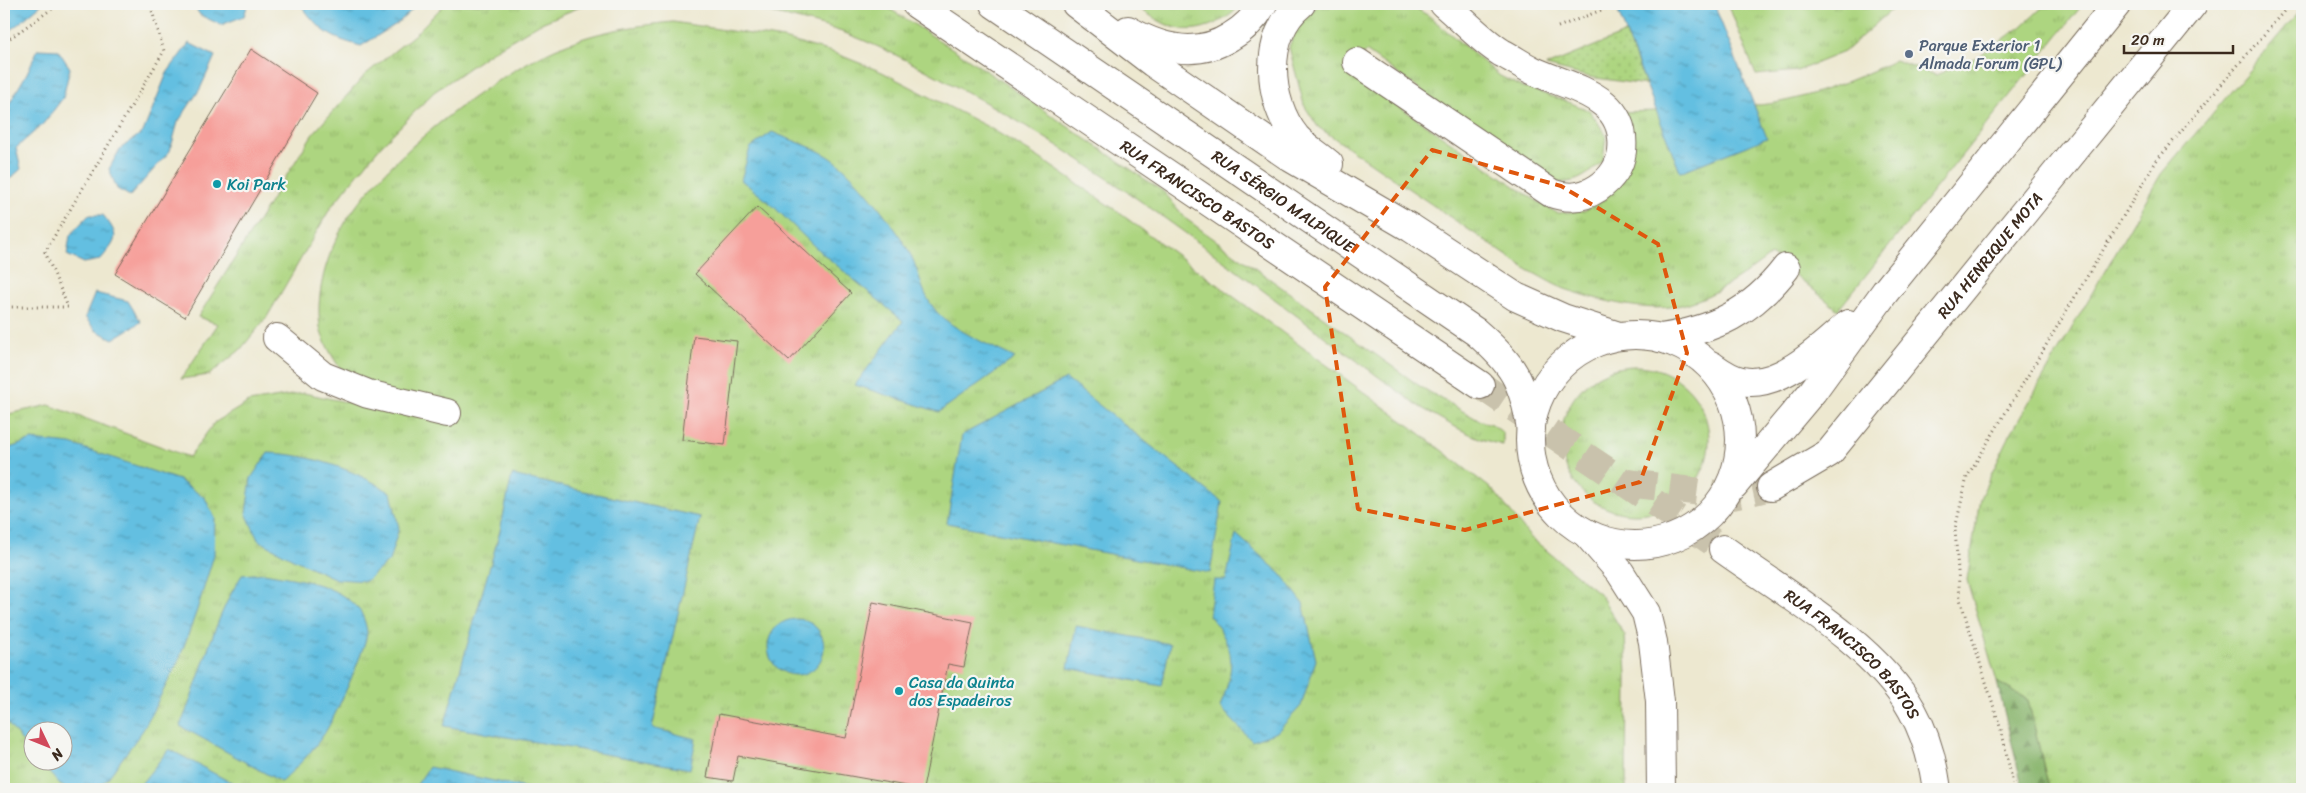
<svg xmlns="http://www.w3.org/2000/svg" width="2306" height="793" font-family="Sriracha,sans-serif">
  <defs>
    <pattern id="grass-tufts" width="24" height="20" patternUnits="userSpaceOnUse" patternTransform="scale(1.25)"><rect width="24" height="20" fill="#add580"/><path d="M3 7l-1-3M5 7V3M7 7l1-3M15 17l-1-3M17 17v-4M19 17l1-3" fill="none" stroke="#96b76e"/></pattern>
    <pattern id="forest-firs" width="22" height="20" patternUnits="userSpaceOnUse" patternTransform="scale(1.25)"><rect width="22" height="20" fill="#8ab66e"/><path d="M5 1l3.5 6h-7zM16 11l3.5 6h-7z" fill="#72945a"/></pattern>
    <pattern id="park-dots" width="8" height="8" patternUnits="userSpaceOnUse" patternTransform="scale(1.25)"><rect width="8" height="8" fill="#add580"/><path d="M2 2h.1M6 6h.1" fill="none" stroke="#96b76e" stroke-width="1.8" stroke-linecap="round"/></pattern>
    <pattern id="water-ripples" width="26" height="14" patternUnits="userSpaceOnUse" patternTransform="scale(1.25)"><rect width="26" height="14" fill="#63bfe1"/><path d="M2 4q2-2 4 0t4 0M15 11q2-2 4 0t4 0" fill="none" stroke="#539bb6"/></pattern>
  </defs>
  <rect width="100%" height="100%" fill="#f6f6f2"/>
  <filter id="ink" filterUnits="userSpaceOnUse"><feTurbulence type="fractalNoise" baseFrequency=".02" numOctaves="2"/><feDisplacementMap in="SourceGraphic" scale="10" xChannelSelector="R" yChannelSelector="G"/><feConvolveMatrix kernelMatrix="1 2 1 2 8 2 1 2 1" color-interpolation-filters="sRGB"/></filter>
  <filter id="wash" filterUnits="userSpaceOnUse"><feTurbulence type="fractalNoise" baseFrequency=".0096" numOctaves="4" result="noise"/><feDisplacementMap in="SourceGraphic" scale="20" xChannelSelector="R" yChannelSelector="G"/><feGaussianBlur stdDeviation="1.12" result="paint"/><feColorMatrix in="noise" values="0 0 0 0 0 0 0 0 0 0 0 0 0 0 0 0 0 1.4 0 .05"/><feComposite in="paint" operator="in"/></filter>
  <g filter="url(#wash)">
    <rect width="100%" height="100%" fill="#ede8d0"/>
    <g fill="url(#grass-tufts)" stroke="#74804f" fill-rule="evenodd">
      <polygon points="445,4 587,4 539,24 493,51 434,92 380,147 331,207 267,317 240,350 209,375 181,379 218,324 198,317 312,135 366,74 414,35"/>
      <path d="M727 4H882L967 58 1164 192 1186 219 1421 387 1480 421 1492 424 1503 433V445C1472 439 1447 422 1420 407 1268 298 1124 176 959 88 922 68 885 48 845 33 807 20 767 12 727 4Z"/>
      <path d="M1133 4H1240C1235 13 1225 19 1216 23 1181 39 1161 23 1133 4Z"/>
      <path d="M1320 4H1408L1429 16 1500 76 1522 87 1566 101 1590 111 1606 135 1603 161C1584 178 1573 186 1548 181L1366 51 1349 72 1532 198 1557 213 1584 211 1607 198 1622 112 1657 111 1680 172 1766 138 1754 105C1792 105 1861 78 1895 60L1936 75 1977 57 2021 27 2046 4H2083L1838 310 1771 255C1743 276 1706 303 1670 307 1639 311 1594 299 1565 289 1552 284 1540 276 1528 270L1318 127 1304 105 1289 47 1298 24Z"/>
      <polygon points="1728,4 1898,4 1844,52 1797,71 1756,75"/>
      <polygon points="2302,8 2302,789 2049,789 2028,700 1997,682 1967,580 1980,498 2010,435 2161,174"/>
      <path d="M673 22 783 39 832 52 882 72 990 128 1038 157 1114 209 1418 432 1494 491 1530 537 1600 594 1625 636 1627 676 1626 789H4V415L49 405 189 457 214 423 249 402 304 393 365 406 371 385 347 370 340 368C334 360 321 337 320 327 315 289 329 247 350 215 390 155 489 78 555 49 593 32 631 26 673 22ZM32 730H62V760H32Z"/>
      <circle cx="1635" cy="440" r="74"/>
    </g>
    <polygon fill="url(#forest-firs)" stroke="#627046" points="1997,682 2028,700 2049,789 2023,789"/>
    <polygon fill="url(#park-dots)" stroke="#74804f" points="1626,33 1646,85 1589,77 1546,66"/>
    <g fill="url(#water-ripples)" stroke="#4f7480">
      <polygon points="4,4 42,4 4,36"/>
      <polygon points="193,4 248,4 244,16 221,25 200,15"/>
      <path d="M300 4H418L398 23 361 46C327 37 321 31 300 4Z"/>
      <polygon points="1615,4 1714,4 1767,138 1680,172"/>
      <polygon points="189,43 215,56 200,89 178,122 170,151 130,196 117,189 109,169 120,149 143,132 167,73"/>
      <polygon points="38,49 58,50 70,68 63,98 43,124 16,148 21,169 4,184 4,113 27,73"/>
      <path d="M772 132C790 140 811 146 828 156 853 171 896 226 909 252 921 273 919 290 936 311 951 329 993 347 1015 358L939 412 855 385 903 321 815 247 771 204 741 180 750 148Z"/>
      <path d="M89 215H103C121 237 117 240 100 260L84 263 67 255 70 235Z"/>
      <polygon points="95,293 128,301 141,322 113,339 95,330 85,317"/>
      <polygon points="1066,379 1222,502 1210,573 947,523 962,435"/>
      <polygon points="32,440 71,444 179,480 205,498 215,518 214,555 197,610 179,660 143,730 108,778 95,789 69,789 60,785 39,761 62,760 62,730 32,730 32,753 4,719 4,450"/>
      <path d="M268 453C310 454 356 470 391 493L399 528 389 561 366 581 336 579 293 559 258 540 246 513 251 478Z"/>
      <polygon points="512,475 700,517 652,728 696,739 690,769 444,726 500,531"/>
      <path d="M1236 534 1281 574 1303 603 1316 660 1301 706 1277 732 1252 741 1220 707C1235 666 1237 650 1209 615L1214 580H1226Z"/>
      <path d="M264 573C297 579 337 583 360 611 363 615 367 627 367 633 366 648 334 720 324 734 312 752 297 767 281 782L180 726C202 676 212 621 242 575Z"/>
      <circle cx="796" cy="647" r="28"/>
      <polygon points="1076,626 1170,644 1162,686 1068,668"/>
      <polygon points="169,749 241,788 243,789 137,789"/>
      <polygon points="429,767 531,789 414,789"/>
    </g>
    <g id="blocks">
      <g fill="#f69f9a">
        <polygon points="251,49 317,93 185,317 115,274"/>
        <polygon points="757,207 851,293 789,361 695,274"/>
        <polygon points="694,336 737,341 725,445 682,440"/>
        <polygon points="873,602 973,622 964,667 948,664 923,789 738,756 733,781 707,777 719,714 846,738"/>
      </g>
    </g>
  </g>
  <g filter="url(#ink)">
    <use href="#blocks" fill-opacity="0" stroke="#796c5c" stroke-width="1"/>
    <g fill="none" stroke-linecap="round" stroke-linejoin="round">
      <g stroke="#c9c2ac" stroke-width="28" stroke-dasharray="28 14" stroke-linecap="butt">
        <polyline points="1480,385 1723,549"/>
        <polyline points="1628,483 1733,496 1771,487"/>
      </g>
      <g stroke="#796c5c" stroke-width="30">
        <g id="minor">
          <path id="s1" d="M916 4 1480 385"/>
          <path id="s2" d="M994 4 1476 332C1513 364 1523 380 1531 429"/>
          <polyline points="1076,4 1153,63 1291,158 1411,228 1516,297 1563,318 1619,336"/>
          <path d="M1301 4C1262 35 1267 102 1296 137 1305 147 1319 155 1329 164"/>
          <path d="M1128 30C1161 49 1197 58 1230 37 1244 29 1255 18 1263 4"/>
          <path d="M1357 62 1551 193C1567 199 1583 198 1598 188 1611 179 1620 167 1622 151 1628 95 1569 88 1532 70 1522 65 1512 58 1502 53 1481 40 1463 20 1444 4"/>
          <circle cx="1635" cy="440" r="105"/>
          <polyline points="277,338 323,376 368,394 447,413"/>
          <path d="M1660 338C1715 330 1752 312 1786 268"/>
          <path d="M1711 365C1721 372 1730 379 1742 381 1779 389 1822 347 1848 324"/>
          <polyline points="1734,485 1813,391 1885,292 2117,4"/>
          <path id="s3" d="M1771 487 1829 453 2193 4"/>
          <polyline points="1586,533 1620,572 1646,613 1653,642 1660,701 1661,789"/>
          <path id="s4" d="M1723 549C1783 592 1876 645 1912 710 1926 735 1933 761 1937 789"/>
        </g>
      </g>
      <g stroke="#796c5c" stroke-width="3" stroke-dasharray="1 4" stroke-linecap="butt">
        <polyline points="1558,27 1617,4"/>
        <polyline points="4,46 10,38 59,4"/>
        <polyline points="4,304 5,307 68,307 45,252 164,51 150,4"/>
        <polyline points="2014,789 2002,733 1960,599 1955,529 1967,477 2157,160 2290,4"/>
      </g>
      <use href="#minor" stroke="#fff" stroke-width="28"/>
    </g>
  </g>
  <path fill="none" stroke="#df570d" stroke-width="4" stroke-dasharray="10 6" stroke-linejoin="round" d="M1432 150 1561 186 1658 244 1687 353 1640 482 1465 530 1358 509 1325 287Z"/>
  <circle fill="#5c6f8a" stroke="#f6f6f2" stroke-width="2" cx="1909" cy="54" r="5"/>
  <g fill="#0f9aa8" stroke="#f6f6f2" stroke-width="2">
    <circle cx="217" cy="184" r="5"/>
    <circle cx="899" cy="691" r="5"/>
  </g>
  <g text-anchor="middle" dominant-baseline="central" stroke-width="4.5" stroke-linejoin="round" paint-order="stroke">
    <g font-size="16" fill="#4e5e75" stroke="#f6f6f2" text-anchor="start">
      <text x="1919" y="45">Parque Exterior 1<tspan x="1919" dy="18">Almada Forum (GPL)</tspan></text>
    </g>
    <g font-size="16" fill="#0d838f" stroke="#f6f6f2" text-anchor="start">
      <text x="227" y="184">Koi Park</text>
      <text x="909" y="682">Casa da Quinta<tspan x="909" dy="18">dos Espadeiros</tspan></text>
    </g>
    <g font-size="16" fill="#3b2a1e" stroke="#f6f6f2">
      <text stroke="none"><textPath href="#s1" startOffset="340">RUA FRANCISCO BASTOS</textPath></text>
      <text stroke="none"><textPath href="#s2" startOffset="350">RUA SÉRGIO MALPIQUE</textPath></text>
      <text stroke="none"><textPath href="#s3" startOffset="322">RUA HENRIQUE MOTA</textPath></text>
      <text stroke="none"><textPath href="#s4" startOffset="168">RUA FRANCISCO BASTOS</textPath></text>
    </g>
  </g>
  <rect width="2306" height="793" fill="none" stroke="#f6f6f2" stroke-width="20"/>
  <g transform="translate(48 746) rotate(133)"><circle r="24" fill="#f6f6f2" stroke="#aba49d"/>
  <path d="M0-4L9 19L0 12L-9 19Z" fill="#d1495b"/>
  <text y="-8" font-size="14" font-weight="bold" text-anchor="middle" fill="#3b2a1e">N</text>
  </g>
  <path d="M2124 45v8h109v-8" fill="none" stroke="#3b2a1e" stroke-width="2.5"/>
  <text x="2131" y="45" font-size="15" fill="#3b2a1e" stroke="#f6f6f2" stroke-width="4" paint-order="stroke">20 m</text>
</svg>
